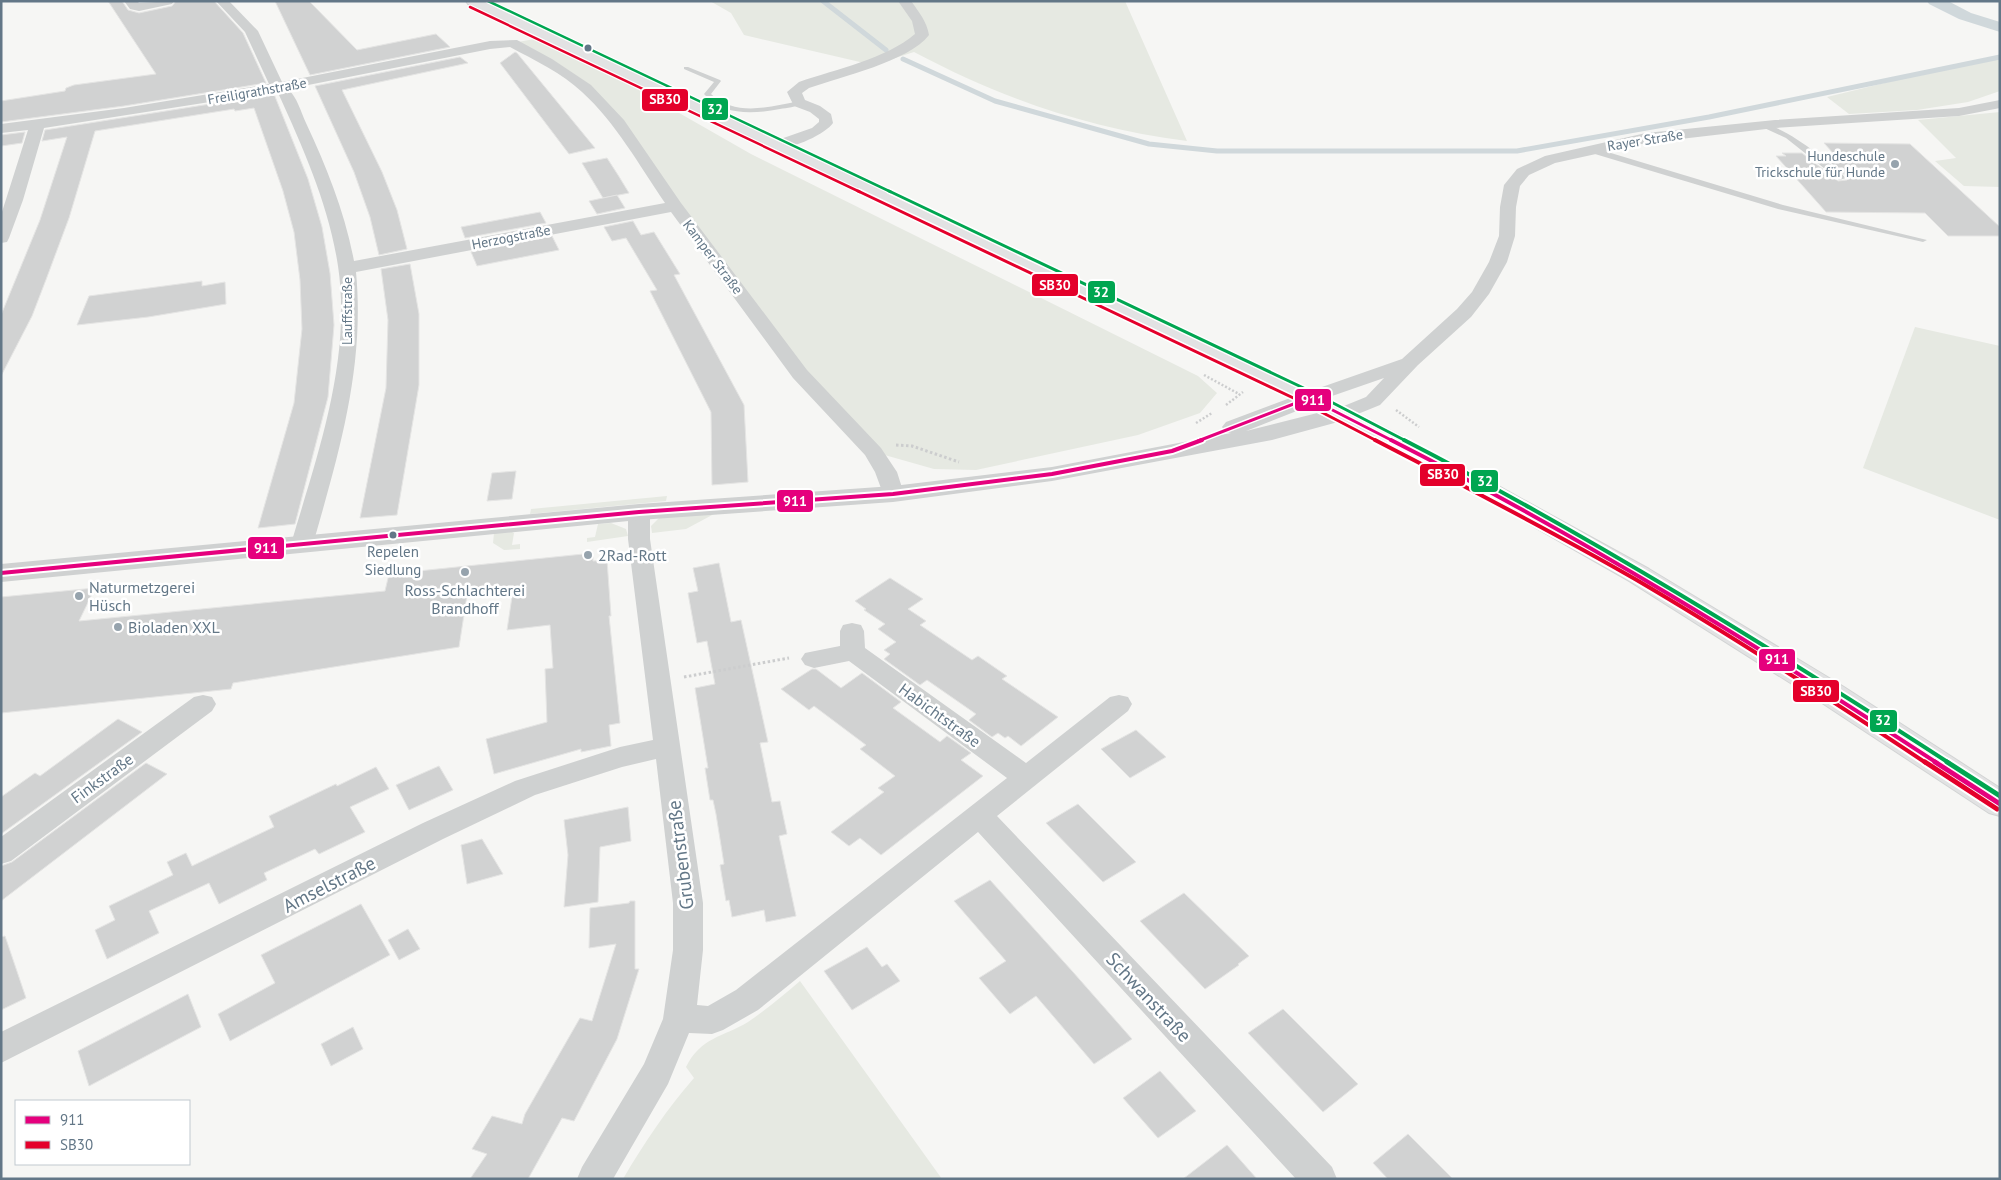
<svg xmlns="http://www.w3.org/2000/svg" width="2001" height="1180" font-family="'PT Sans',sans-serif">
  <rect width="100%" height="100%" fill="#f6f6f4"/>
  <g fill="#e6e9e2">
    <path d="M710 1H1125L1187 141C1087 128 1003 99 914 52L873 65 744 35 731 13Z"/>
    <polygon points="546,37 751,154 1198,376 1217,393 1200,413 1138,435 976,470 934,469 874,452 800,374 593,96 512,43"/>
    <polygon points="2000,55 2000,91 1968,102 1917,110 1849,114 1827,97"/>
    <polygon points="2000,112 2000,187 1964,186 1935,161 1956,158 1918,120"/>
    <polygon points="1915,327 2000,346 2000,520 1863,468"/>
    <polygon points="667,496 666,501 530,514 531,509"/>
    <polygon points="714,514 686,529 652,533 651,526 660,517"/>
    <polygon points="611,523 626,529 628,536 587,542 587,538 595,537 598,524"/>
    <polygon points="512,532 514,533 512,545 520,544 520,549 504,550 493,543 494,533"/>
    <path d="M800 981 942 1179H623C644 1143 667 1109 694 1078L686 1067C701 1037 723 1037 748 1022 766 1010 785 994 800 981Z"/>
  </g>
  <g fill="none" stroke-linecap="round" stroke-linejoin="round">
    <g stroke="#d0d8db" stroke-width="5">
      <polyline points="823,1 886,50"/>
      <polyline points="903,59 995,101 1149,144 1217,151 1517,151 1709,117 2000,57"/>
    </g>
    <polygon fill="#d0d8db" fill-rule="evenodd" points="1927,1 1948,1 1971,13 2000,22 2000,32 1959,19 1929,4"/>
  </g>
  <g fill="#d1d2d2" stroke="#e5e5e4">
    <polygon points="108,1 122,1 128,10 139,13 172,6 176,1 214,1 243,33 266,83 124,106 1,122 1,101 65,91 66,88 74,85 156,74"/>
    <polygon points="275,1 309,1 357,50 436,34 450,47 310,75"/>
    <polygon points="515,52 517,53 595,148 569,154 500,63"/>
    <polygon points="460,57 468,63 342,90 382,172 397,210 407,249 379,255 370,217 354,172 315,86"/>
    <polygon points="274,94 308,179 322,227 330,273 334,325 328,397 295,524 258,528 294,403 302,329 300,280 294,232 283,191 254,108 235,111 234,109 95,131 69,218 47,277 32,316 1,376 1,315 40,220 67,137 42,141 45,130"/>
    <polygon points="25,132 22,143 1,146 1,135"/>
    <polygon points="1824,143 1910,144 2000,227 2000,236 1948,236 1925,213 1826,212 1776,156 1786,156 1782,153 1802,153 1838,181 1847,180 1847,177 1819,153 1833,153"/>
    <polygon points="607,158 618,175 629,193 603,198 582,163"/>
    <polygon points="617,195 625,208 597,214 589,201"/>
    <polygon points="540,212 546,223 465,238 461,227"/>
    <polygon points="633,221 641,235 654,232 680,274 674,275 744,405 748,482 712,485 711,412 650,291 657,290 626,238 612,241 604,227"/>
    <polygon points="552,236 559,250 477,266 471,252"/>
    <polygon points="410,264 419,314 419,385 397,515 360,518 386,388 388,320 381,269"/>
    <polygon points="202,281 202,286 225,282 226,304 148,317 77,325 89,296"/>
    <polygon points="516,471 512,499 487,501 492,473"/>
    <polygon points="593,553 593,561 607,560 611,616 609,616 620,723 609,725 611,746 581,752 581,749 494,774 486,739 547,722 545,669 553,668 550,625 507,630 513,590 467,595 459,647 233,683 231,689 1,713 1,597 95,588 79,621 385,591 389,574"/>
    <polygon points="719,563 731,622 741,620 768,742 760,743 772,802 780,801 787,834 779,836 796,916 766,922 764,910 732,917 729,900 726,901 720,865 724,864 716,814 713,800 710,800 705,768 708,768 695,688 715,684 707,641 697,643 688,593 698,591 693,568"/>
    <polygon points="890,578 923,599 908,609 926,621 920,625 972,660 978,656 1007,676 1002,679 1058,717 1021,746 1008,736 1005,738 998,733 992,737 969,720 976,714 927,680 920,685 884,659 890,654 884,650 896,642 878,629 885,624 864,610 866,609 855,601"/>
    <polygon points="812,669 816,669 841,688 862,673 901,702 893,708 940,742 947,736 971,753 961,760 983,776 881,855 860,838 849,846 831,832 884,792 878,788 895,776 860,749 866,745 814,706 809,710 781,689"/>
    <polygon points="118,719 142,732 1,834 1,797 35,773 40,776"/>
    <polygon points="1136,730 1166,757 1130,778 1101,749"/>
    <polygon points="146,763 167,774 1,901 1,866 12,862"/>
    <polygon points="439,766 453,790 409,810 396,785"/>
    <polygon points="376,767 389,789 350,807 365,832 319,854 315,849 264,873 267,880 219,904 209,883 149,911 159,933 107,959 95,930 115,920 109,906 173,875 167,862 186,853 192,866 274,827 269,816 336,784 337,786"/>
    <polygon points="1078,804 1136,862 1103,882 1046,823"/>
    <polygon points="628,807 631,841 600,847 598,902 564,907 568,855 564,820"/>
    <polygon points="482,839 503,874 467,884 461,845"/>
    <polygon points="990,880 1073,972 1132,1039 1094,1064 1036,996 1010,1014 979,978 1006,961 954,901"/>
    <polygon points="1184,893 1249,956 1238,964 1239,965 1205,989 1140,921"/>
    <polygon points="630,901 635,901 635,969 639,969 617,1039 574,1121 562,1118 528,1179 470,1179 487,1154 472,1149 492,1116 522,1124 525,1114 580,1018 592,1021 616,944 589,948 590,908 629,903"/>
    <polygon points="361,904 390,955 230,1041 218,1014 275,983 261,955"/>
    <polygon points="408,929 420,949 399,960 388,940"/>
    <polygon points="5,936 26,998 1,1010 1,937"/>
    <polygon points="867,947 882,967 887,964 900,981 852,1010 824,971"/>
    <polygon points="188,994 201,1027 89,1086 78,1051"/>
    <polygon points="1283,1009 1358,1084 1323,1112 1248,1033"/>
    <polygon points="353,1027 363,1049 331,1066 321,1044"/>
    <polygon points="1160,1071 1196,1111 1158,1138 1123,1098"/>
    <polygon points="1408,1134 1453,1179 1388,1179 1373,1163"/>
    <polygon points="1227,1145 1257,1179 1183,1179"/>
  </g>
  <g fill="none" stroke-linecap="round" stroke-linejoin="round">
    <g stroke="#d2d4d4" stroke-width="2">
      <polygon id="secondary" points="466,1 485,1 1317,393 1500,487 1649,569 1844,687 2000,788 2000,816 1989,813 1822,703 1629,581 1482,497 1301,403 468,4"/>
    </g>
    <g stroke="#cccdce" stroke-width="2.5" stroke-dasharray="2 2" stroke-linecap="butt">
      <polyline points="1204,375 1239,394"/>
      <polyline points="1226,405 1243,392"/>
      <polyline points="1396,410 1419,427"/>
      <polyline points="1196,423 1212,413"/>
    </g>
    <g stroke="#cccdce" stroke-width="3" stroke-dasharray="2.5 2.5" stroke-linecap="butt">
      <polyline points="896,445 912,446 959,462"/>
      <polyline points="684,677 789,658"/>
    </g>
    <g fill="#cfd1d1" fill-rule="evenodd">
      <path d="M684 67H688L720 80 721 81 711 94C735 117 770 107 799 101L802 103C796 107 787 108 780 109 753 114 723 116 704 94L714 82 684 69Z"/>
      <path d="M1760 124C1780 122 1831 163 1846 178L1839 180 1786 138 1760 126Z"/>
      <polygon points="1585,147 1591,147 1783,205 1927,240 1923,242 1778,209 1585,151"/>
    </g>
    <g fill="#cfd1d1" fill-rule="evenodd">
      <polygon points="124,1 137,1 139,3 174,1 172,4 139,11 130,9"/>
      <path d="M216 1H229L258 31 282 82 490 41 517 40 552 59 591 85 624 120 681 203 807 370 881 448 897 472 904 494 901 499 893 501 885 499 875 472 865 455 793 378 671 212 356 272C365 367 339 453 313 544L310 549 302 551 294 549 291 544C317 456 352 360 338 266 329 206 304 150 279 95L274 92 44 128 23 200 9 238 7 242 1 243V215L28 130 1 133V124L124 108 269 84 245 32ZM510 47C534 60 562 73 582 92 616 123 639 165 665 203L354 261C345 213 327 168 306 123 301 112 297 97 288 89L490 49Z"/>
      <path d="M898 1H911C919 12 927 22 929 35 910 61 840 77 809 88L802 93 805 100 820 106 831 114 833 123C825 135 786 152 772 148L769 145 772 142 812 128 819 122V119L810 112 794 106 787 92 799 82C836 69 886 59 915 34L912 21Z"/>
      <polygon points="2000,100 2000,108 1959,116 1775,128 1646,143 1555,163 1529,175 1520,186 1516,207 1515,236 1507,262 1489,294 1471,317 1418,365 1380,405 1348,418 1341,420 1334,418 1331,414 1334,410 1366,397 1384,378 1309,404 1302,402 1299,398 1302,394 1402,359 1457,309 1472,292 1489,262 1499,236 1500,207 1504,185 1517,169 1545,156 1646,133 1775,120 1959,108"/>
      <polygon points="639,505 647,507 650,512 650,539 703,903 703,950 697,1005 708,1006 736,990 1007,778 849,661 814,668 805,665 801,659 805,653 840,646 840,631 843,625 852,623 861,625 864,631 865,648 1026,763 1110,697 1119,695 1128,697 1132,704 1128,711 997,816 1332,1167 1337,1179 1296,1179 978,832 758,1010 723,1030 712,1034 689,1033 668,1084 613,1179 577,1179 582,1167 644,1064 663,1019 673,950 673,903 656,759 622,767 535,795 443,839 1,1063 1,1032 423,823 515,781 620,747 653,740 628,539 628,512 631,507"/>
      <polygon points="203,695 212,697 216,704 212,711 11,861 1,864 1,837 194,697"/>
    </g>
    <polygon fill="#cfd1d1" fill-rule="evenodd" points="1309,391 1317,393 1321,398 1317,403 1246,431 1341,407 1349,409 1353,414 1349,419 1272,440 1052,481 893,502 639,520 1,582 1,564 639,504 893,486 1052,467 1231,433 1226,432 1222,427 1226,422"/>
    <use href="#secondary" fill="#e2e2e3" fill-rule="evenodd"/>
    <g stroke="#fff" stroke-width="6">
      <polyline id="bus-1-far2" points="1198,441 1309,398 1393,441"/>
    </g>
    <g stroke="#fff" stroke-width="8">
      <g id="bus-1-far1">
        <path d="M1391 440C1580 536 1760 647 1937 763"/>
        <polyline points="1,573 639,512 893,494 1052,474 1172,451 1202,440"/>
      </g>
    </g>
    <g stroke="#fff" stroke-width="9">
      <polyline id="bus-1" points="1935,762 2000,804"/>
    </g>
    <g stroke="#fff" stroke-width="5">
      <polyline id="bus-2-far3" points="470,7 860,192"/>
    </g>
    <g stroke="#fff" stroke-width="6">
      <polyline id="bus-2-far2" points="858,191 1306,404 1377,441"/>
    </g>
    <g stroke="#fff" stroke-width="8">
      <path id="bus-2-far1" d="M1375 440C1462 485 1550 530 1635 579 1734 637 1831 700 1926 763"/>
    </g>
    <g stroke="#fff" stroke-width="9">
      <polyline id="bus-2" points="1925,762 1997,809"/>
    </g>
    <g stroke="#fff" stroke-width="5">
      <polyline id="bus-3-far3" points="488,1 891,192"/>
    </g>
    <g stroke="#fff" stroke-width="6">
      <polyline id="bus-3-far2" points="889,191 1312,392 1406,441"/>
    </g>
    <g stroke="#fff" stroke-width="8">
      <path id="bus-3-far1" d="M1404 440C1592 537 1771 648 1949 763"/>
    </g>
    <g stroke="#fff" stroke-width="9">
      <polyline id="bus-3" points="1947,762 2000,796"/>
    </g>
    <use href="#bus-1-far2" stroke="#e5007d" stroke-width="3"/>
    <use href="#bus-1-far1" stroke="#e5007d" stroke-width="4"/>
    <use href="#bus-1" stroke="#e5007d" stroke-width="5"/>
    <use href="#bus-2-far3" stroke="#e4002b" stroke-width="2.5"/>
    <use href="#bus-2-far2" stroke="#e4002b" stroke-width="3"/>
    <use href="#bus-2-far1" stroke="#e4002b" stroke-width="4"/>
    <use href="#bus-2" stroke="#e4002b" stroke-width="5"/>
    <use href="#bus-3-far3" stroke="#00a651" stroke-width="2.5"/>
    <use href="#bus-3-far2" stroke="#00a651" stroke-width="3"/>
    <use href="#bus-3-far1" stroke="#00a651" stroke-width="4"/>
    <use href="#bus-3" stroke="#00a651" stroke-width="5"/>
  </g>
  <g fill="#637787" stroke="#fff" stroke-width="2">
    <circle cx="588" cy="48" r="4.5"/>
    <circle cx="393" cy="535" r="4.5"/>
  </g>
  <g fill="#96a3ad" stroke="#fff" stroke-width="2">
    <circle cx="1895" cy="164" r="5"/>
    <circle cx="588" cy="555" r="5"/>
    <circle cx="465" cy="572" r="5"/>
    <circle cx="79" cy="596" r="5"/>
    <circle cx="118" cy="627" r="5"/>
  </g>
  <g text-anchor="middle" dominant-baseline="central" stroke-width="5" stroke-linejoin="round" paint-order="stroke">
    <g font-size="14" fill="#637787" stroke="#fff">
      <text transform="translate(257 91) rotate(-10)">Freiligrathstraße</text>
      <text transform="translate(1645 140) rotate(-9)">Rayer Straße</text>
      <text transform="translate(511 237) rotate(-11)">Herzogstraße</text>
      <text transform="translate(713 257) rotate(53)">Kamper Straße</text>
      <text transform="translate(347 311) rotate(-90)">Lauffstraße</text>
    </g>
    <g font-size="14" fill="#637787" stroke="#fff" text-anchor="end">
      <text x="1885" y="156">Hundeschule<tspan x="1885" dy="16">Trickschule für Hunde</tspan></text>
    </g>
    <g font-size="15" fill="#637787" stroke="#fff">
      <text x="393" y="551">Repelen<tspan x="393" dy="18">Siedlung</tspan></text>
    </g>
    <g font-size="16" fill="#637787" stroke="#fff" text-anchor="start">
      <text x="598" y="555">2Rad-Rott</text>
      <text x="89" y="587">Naturmetzgerei<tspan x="89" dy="18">Hüsch</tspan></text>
      <text x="465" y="590" text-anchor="middle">Ross-Schlachterei<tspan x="465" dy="18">Brandhoff</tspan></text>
      <text x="128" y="627">Bioladen XXL</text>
    </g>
    <g font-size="16" fill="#637787" stroke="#fff">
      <text transform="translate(940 715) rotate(36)">Habichtstraße</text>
      <text transform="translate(102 778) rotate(-36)">Finkstraße</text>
    </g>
    <g font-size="19" fill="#637787" stroke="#fff">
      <text transform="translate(680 855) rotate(-97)">Grubenstraße</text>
      <text transform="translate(329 884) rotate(-27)">Amselstraße</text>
      <text transform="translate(1149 997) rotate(47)">Schwanstraße</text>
    </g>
  </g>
  <g stroke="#fff" stroke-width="2">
    <rect x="641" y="88" width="48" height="24" rx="5" fill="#e4002b"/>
    <rect x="701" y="97" width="28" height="24" rx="5" fill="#00a651"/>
    <rect x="1031" y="273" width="48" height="24" rx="5" fill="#e4002b"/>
    <rect x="1087" y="280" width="29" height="24" rx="5" fill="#00a651"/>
    <rect x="1294" y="388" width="38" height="24" rx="5" fill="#e5007d"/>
    <rect x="1419" y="463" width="47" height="24" rx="5" fill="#e4002b"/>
    <rect x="1470" y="469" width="29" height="24" rx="5" fill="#00a651"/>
    <rect x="776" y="489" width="38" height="24" rx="5" fill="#e5007d"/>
    <rect x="247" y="536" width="38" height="24" rx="5" fill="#e5007d"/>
    <rect x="1758" y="648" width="38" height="24" rx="5" fill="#e5007d"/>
    <rect x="1792" y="679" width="48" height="24" rx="5" fill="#e4002b"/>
    <rect x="1869" y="709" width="29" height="24" rx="5" fill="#00a651"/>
  </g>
  <g font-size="14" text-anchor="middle" font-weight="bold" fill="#fff">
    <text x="665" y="104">SB30</text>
    <text x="715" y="114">32</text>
    <text x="1055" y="290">SB30</text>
    <text x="1101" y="297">32</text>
    <text x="1313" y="405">911</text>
    <text x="1443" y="479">SB30</text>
    <text x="1485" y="486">32</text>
    <text x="795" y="506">911</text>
    <text x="266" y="553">911</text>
    <text x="1777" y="664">911</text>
    <text x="1816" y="696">SB30</text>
    <text x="1883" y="725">32</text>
  </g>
  <rect width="2001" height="1180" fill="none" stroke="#637787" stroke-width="5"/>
  <rect x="15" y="1100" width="175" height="65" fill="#ffffff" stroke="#c1c9cf"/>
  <rect x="25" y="1116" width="25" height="8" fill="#e5007d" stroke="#c1c9cf"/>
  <text x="60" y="1125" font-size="15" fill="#637787">911</text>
  <rect x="25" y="1141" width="25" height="8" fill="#e4002b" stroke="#c1c9cf"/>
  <text x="60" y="1150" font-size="15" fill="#637787">SB30</text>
</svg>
